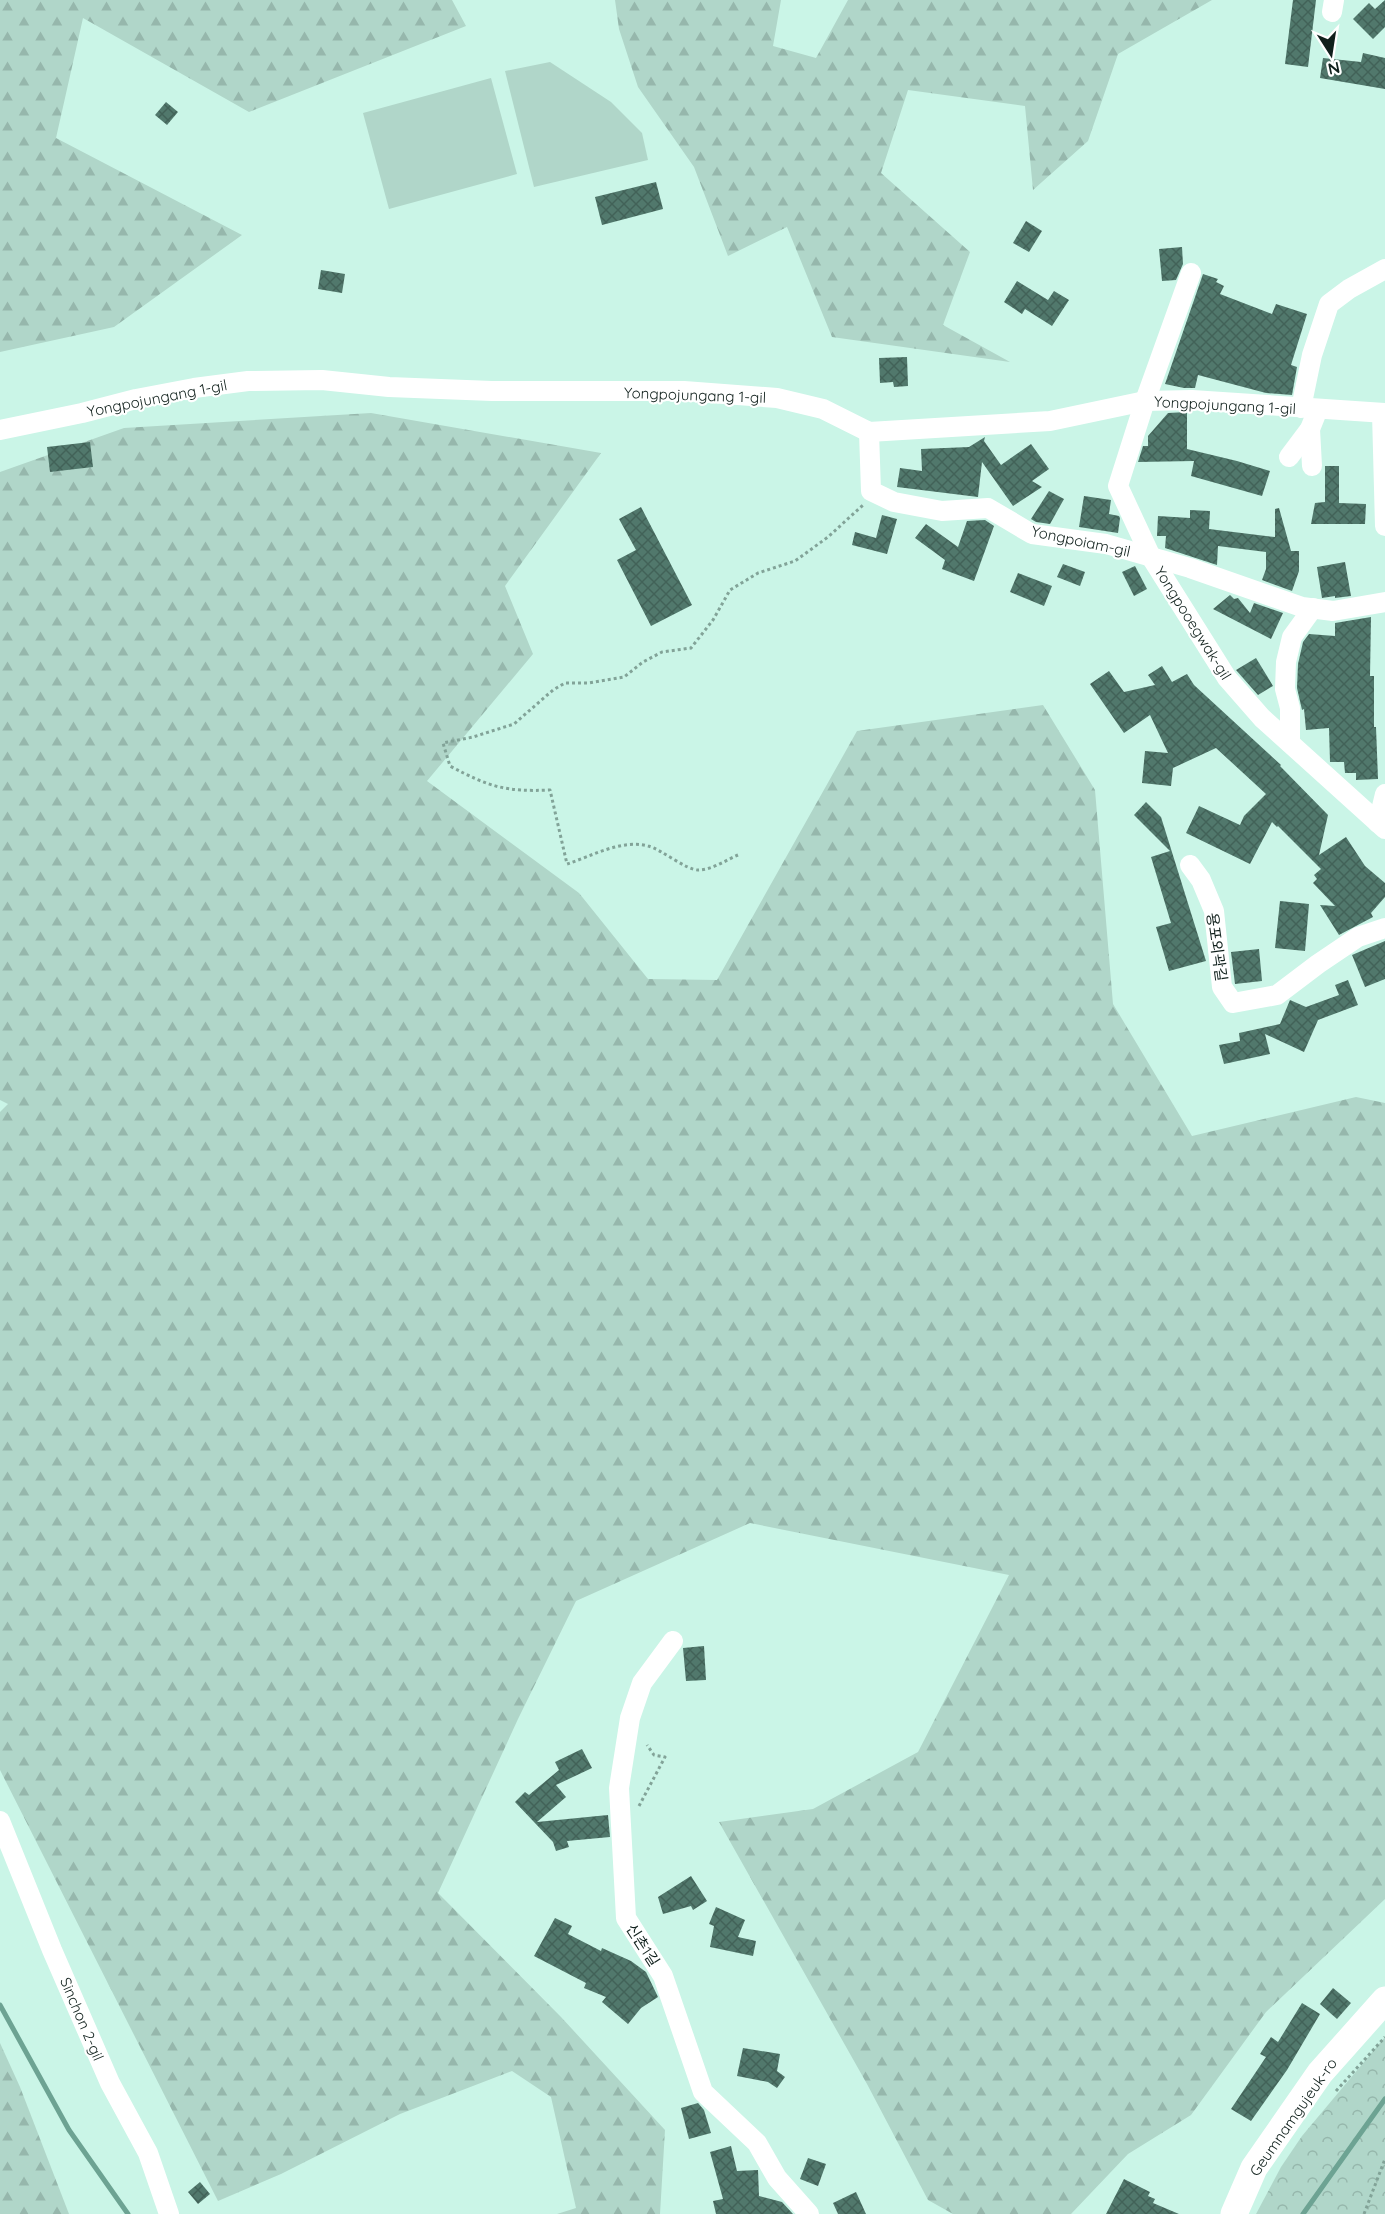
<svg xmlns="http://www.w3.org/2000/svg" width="1385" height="2214" font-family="Quicksand,'Noto Sans KR',sans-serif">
  <defs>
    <pattern id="forest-firs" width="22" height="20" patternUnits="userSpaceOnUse" patternTransform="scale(1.5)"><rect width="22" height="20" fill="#b0d6c9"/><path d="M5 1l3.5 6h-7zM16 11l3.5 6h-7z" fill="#96b7ac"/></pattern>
    <pattern id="park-crowns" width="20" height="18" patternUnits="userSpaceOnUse" patternTransform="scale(1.5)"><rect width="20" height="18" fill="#b0d6c9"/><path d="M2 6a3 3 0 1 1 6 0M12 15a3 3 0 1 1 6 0" fill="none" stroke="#96b7ac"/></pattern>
    <pattern id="building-cross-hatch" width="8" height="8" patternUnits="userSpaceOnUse" patternTransform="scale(1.5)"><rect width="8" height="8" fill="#51786c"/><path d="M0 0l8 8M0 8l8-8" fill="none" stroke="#426258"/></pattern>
  </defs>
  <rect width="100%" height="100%" fill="#caf5e7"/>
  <g fill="url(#forest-firs)">
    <polygon points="0,0 452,0 466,26 249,112 83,18 56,138 242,235 114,327 0,352"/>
    <polygon points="615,0 781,0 773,46 816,58 848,0 1212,0 1118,54 1088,141 1033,190 1025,106 908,90 881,173 970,252 943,325 1010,362 832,337 787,227 728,256 694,167 638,87 619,29"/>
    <polygon points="371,413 601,453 505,586 533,654 427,781 579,893 648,979 717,980 857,731 1043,705 1095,790 1113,1004 1192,1136 1356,1097 1385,1103 1385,1899 1266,2012 1191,2115 1128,2154 1071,2214 953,2214 928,2200 867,2084 719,1822 813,1809 918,1752 1009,1575 750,1523 576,1601 518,1719 438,1893 561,2017 665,2130 660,2214 557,2214 576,2208 551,2097 512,2071 400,2114 281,2174 218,2201 0,1770 0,1112 8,1104 0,1100 0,472 124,428"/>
    <polygon points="0,2043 20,2087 69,2214 0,2214"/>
  </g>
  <polygon fill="url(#park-crowns)" points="1385,2037 1385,2214 1256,2214 1281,2167 1302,2136"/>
  <g fill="#b0d6c9">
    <polygon points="550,62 611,102 642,133 648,160 534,187 505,71"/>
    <polygon points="491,78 517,174 389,209 363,113"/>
  </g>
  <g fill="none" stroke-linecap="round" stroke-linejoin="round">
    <g stroke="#6da393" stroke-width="5">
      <polyline points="0,2005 69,2130 128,2214"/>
      <polyline points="1303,2214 1385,2099"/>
    </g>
  </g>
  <g fill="url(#building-cross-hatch)">
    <polygon points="1293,0 1316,0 1308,67 1285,64"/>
    <polygon points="1385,0 1385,27 1373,39 1353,19 1369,3 1375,9"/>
    <polygon points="1363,53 1385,58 1385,89 1320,78 1323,58 1361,62"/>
    <polygon points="166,102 178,112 167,125 155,115"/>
    <polygon points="656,182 663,209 602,225 595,197"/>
    <polygon points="1026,221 1042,231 1029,252 1013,243"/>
    <polygon points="1182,247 1183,264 1176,280 1162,281 1159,249"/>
    <polygon points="321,270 345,274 342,293 318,289"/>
    <polygon points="1203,274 1218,279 1216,282 1224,286 1220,294 1272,314 1276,304 1307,314 1291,365 1297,367 1292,395 1266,393 1198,375 1195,388 1184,388 1165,384"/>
    <polygon points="1017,281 1048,300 1054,291 1069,300 1052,326 1025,309 1022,314 1004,302"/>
    <polygon points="907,357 908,386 894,387 893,382 880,383 879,358"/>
    <polygon points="1187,412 1187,449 1237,461 1270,471 1262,496 1191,476 1194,461 1138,462 1143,446 1148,446 1148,436 1168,413"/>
    <polygon points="985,437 984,441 1001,465 1031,444 1049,469 1032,481 1042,487 1013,506 982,462 978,497 897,487 900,468 922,471 921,449 969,447"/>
    <polygon points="90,442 93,467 50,472 47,447"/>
    <polygon points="1325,466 1339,466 1339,503 1366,504 1365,524 1311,524 1315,503 1325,502"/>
    <polygon points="1049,491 1064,499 1050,524 1036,522 1031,519"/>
    <polygon points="1084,496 1111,500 1109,514 1119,516 1120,518 1118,533 1079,527"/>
    <polygon points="641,507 692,605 651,626 617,560 636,550 619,519"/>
    <polygon points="1279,508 1291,551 1299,551 1299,571 1292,591 1262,580 1266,569 1266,552 1218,546 1217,565 1165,548 1166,536 1157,536 1158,516 1190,518 1190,510 1210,511 1209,529 1275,537 1275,509"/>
    <polygon points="882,515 897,519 887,554 852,545 855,532 876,538"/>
    <polygon points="985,520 994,526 974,581 942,569 945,560 915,538 926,524 958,547 967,521"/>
    <polygon points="1345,562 1351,596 1335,598 1335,596 1322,598 1317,567"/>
    <polygon points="1063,564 1085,572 1080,586 1057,577"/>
    <polygon points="1135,566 1147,589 1134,596 1122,572"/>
    <polygon points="1018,573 1052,586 1044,606 1010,592"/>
    <polygon points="1230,595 1234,599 1238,598 1250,613 1254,603 1283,613 1271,639 1213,609"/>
    <polygon points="1371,617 1370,676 1374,676 1374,727 1376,727 1378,779 1356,780 1356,773 1345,773 1344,762 1330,762 1329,728 1306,730 1304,709 1302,710 1297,688 1298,664 1303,642 1309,634 1335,636 1335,623"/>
    <polygon points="1256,658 1273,686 1258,695 1236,670"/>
    <polygon points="1162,666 1172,682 1187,674 1194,685 1281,765 1280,766 1328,815 1319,855 1346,837 1365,866 1385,883 1385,897 1371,913 1373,917 1339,935 1320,905 1335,906 1313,883 1317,879 1314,875 1321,869 1278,826 1277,827 1272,822 1250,864 1186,833 1199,806 1240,825 1244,816 1266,794 1216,748 1173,768 1171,786 1142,783 1145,751 1168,753 1150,715 1124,733 1090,684 1109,671 1124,692 1155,685 1148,675"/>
    <polygon points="1146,802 1161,817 1206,961 1169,971 1156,927 1171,923 1151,857 1170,851 1134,815"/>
    <polygon points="1280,901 1309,904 1305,951 1275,948"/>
    <polygon points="1385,941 1385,979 1365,987 1352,955"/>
    <polygon points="1259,949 1262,981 1235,984 1231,952"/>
    <polygon points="1348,980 1358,1005 1318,1020 1304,1052 1265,1034 1270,1054 1224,1064 1219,1045 1240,1041 1239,1033 1280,1024 1290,1000 1306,1007 1339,995 1335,985"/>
    <polygon points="704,1646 706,1680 686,1681 683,1648"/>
    <polygon points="582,1749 592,1768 556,1785 566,1797 537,1822 608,1815 610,1837 567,1841 569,1847 556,1851 553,1842 515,1802 525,1792 529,1795 559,1770 555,1762"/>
    <polygon points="691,1876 707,1901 693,1910 691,1906 663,1914 658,1897"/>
    <polygon points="716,1907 745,1920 738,1937 756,1941 753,1956 710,1947 714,1926 709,1924"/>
    <polygon points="555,1918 572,1926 568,1934 601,1951 602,1948 631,1961 646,1972 658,1997 641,2008 628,2024 602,2002 606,1997 584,1988 586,1983 534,1956"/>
    <polygon points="1333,1988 1351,2003 1337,2019 1320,2004"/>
    <polygon points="1302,2003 1320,2014 1287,2070 1251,2121 1231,2109 1266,2057 1260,2054 1271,2037 1278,2042"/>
    <polygon points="743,2048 780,2054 777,2071 785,2077 777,2088 768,2082 737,2076"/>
    <polygon points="698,2103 704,2110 711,2133 689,2139 681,2108"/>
    <polygon points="731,2146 737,2171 758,2170 759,2196 782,2202 793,2214 716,2214 713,2201 723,2199 710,2152"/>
    <polygon points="808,2158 826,2164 818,2186 800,2179"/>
    <polygon points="1124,2179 1150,2192 1148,2196 1155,2199 1153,2203 1179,2214 1106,2214"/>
    <polygon points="200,2182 210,2194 198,2204 188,2192"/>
    <polygon points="856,2192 866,2214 838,2214 833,2203"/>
  </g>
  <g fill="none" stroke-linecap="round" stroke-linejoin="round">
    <g stroke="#82a398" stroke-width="3" stroke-dasharray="3 3" stroke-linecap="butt">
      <path d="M738 855C726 860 712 870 698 870 686 870 661 849 648 846 621 839 592 856 567 864L550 790C506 792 489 787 450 766L443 743 473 737 514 724 553 690 565 683H589L624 677 643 662 662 652 691 648 713 620 730 590 758 573 795 561 828 537 863 505"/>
      <polyline points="639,1806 665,1757 654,1755 647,1745"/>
      <polyline points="1336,2091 1385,2037"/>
      <polyline points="1364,2214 1385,2159"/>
    </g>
    <g stroke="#fff" stroke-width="20">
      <polyline points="1332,12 1334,0"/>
      <polyline points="1191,273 1145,401 1118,486 1151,557 1227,678 1262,718 1385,829"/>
      <polyline points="1301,408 1312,355 1329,304 1349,289 1385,269"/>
      <polyline points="1382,413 1385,526"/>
      <polyline points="1310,429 1312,466"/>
      <polyline points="0,430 82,413 136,399 194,388 248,381 322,380 389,387 492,391 684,391 777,398 823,409 869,432 1050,421 1145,401 1192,400 1385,413"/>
      <polyline points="869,432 871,491 894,502 942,511 988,508 1032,534 1106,544 1190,568 1302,607 1333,611 1385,602"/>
      <polyline points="1289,457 1310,429 1318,409"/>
      <polyline points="1290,743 1290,708 1285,689 1286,662 1292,637 1313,608"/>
      <polyline points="1378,823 1385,794"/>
      <polyline points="1190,865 1201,880 1214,911 1222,987 1233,1003 1277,995 1318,964 1358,937 1385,928"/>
      <polyline points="673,1641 642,1683 630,1718 619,1788 626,1918 663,1976 703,2092 757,2143 777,2178 809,2214"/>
      <polyline points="0,1821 52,1950 110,2083 148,2153 169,2214"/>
    </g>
    <polyline stroke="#fff" stroke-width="27" points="1234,2214 1254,2168 1320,2073 1385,2000"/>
  </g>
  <g text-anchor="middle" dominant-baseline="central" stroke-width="4.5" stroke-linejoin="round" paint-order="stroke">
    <g font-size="15" fill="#10201c" stroke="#fff">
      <text transform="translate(695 395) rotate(2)">Yongpojungang 1-gil</text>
      <text transform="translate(157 398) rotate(-11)">Yongpojungang 1-gil</text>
      <text transform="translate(1225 405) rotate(3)">Yongpojungang 1-gil</text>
      <text transform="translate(1081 541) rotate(12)">Yongpoiam-gil</text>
      <text transform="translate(1193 623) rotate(58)">Yongpooegwak-gil</text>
      <text transform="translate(1217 947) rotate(82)">용포외곽길</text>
      <text transform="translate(643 1945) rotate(57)">신촌1길</text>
      <text transform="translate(82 2019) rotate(67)">Sinchon 2-gil</text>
      <text transform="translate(1293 2117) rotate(-55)">Geumnamgujeuk-ro</text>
    </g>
  </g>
  <g transform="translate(1331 54) rotate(168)" stroke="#ffffff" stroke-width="4.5" paint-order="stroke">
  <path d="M0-4.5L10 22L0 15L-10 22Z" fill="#10201c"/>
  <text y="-9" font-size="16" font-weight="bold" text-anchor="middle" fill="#10201c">N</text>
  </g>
</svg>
